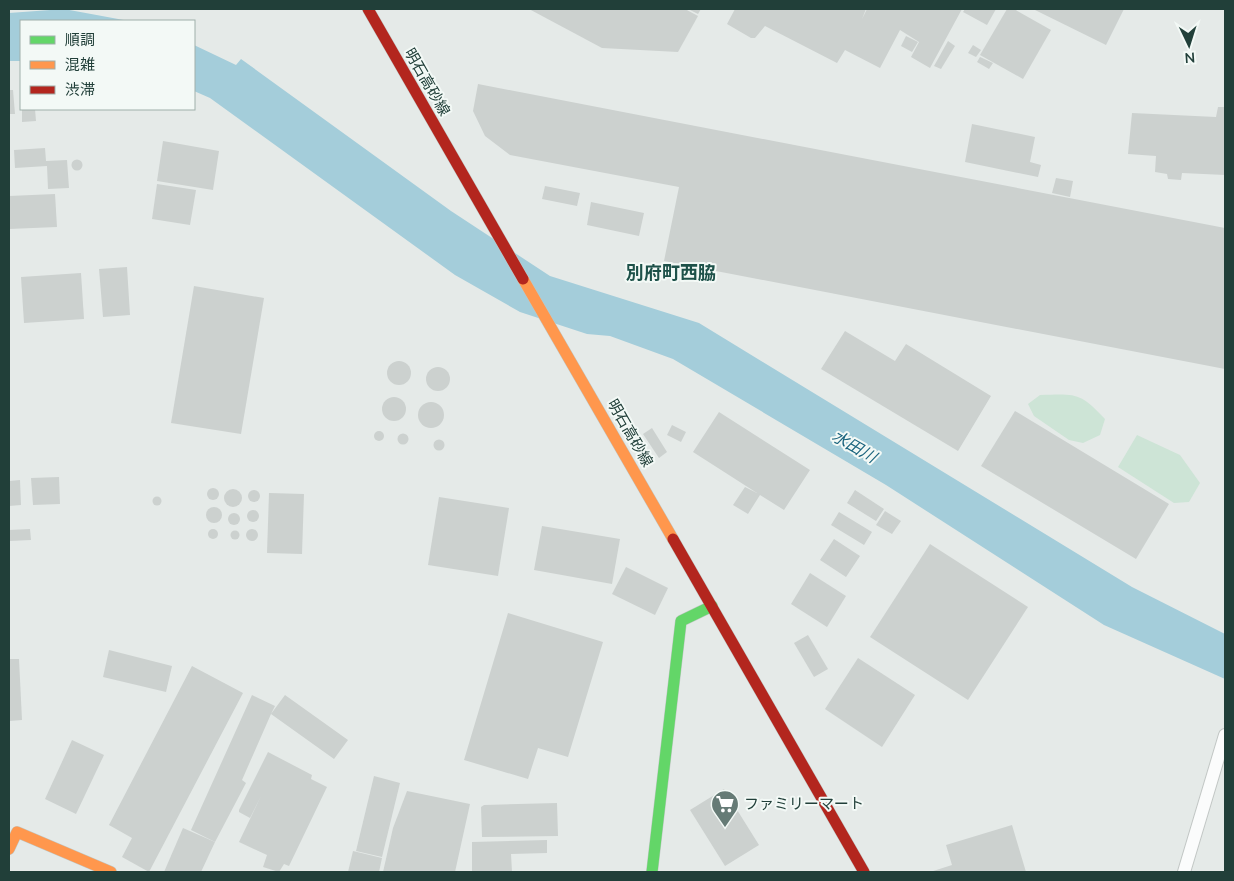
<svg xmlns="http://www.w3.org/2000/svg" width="1234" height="881" font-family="'Nunito Sans','Noto Sans JP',sans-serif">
  <rect width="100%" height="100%" fill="#e5eae8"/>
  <g fill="#cde4d6">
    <path d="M1040 395C1076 394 1080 392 1105 419L1100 435 1083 443 1069 440 1034 416 1028 404Z"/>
    <polygon points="1137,435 1180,455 1200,483 1189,502 1174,503 1118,467"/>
  </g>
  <g fill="#a4cdda">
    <polygon points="64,9 129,21 21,21 21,61 9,61 9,13"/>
    <polygon points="194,45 236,65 241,59 451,211 550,276 699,323 1132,587 1225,634 1225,679 1104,625 886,485 673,359 610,336 587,334 520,312 455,275 210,98 194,91"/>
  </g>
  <g fill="#ccd1cf">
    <polygon points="529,9 685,9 698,16 678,52 602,48"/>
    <polygon points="688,9 701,9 698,14"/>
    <polygon points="735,9 866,9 862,19 867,9 962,9 930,68 911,57 919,42 900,30 880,68 845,50 837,63 765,26 755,38 751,38 727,24"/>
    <polygon points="965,9 996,9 987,25 963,12"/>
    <polygon points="1007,9 1014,9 1051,30 1023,79 980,55"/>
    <polygon points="1033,9 1124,9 1106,45"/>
    <polygon points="906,36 918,42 912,52 901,46"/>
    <polygon points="948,41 955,46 941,69 934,66"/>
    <polygon points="973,45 981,50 976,57 968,53"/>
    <polygon points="980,57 993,63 989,69 977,62"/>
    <polygon points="478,84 1225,228 1225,369 664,261 679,187 510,155 485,136 473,111"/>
    <polygon points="9,90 13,90 15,114 9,114"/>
    <polygon points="1218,107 1225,107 1225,175 1182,173 1181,180 1168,179 1167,174 1155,172 1156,156 1128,154 1132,113 1216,117"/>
    <polygon points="22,109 35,109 36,121 22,122"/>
    <polygon points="972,124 1035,137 1030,162 1041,165 1038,177 965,162"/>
    <polygon points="163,141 219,151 213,190 157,181"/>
    <polygon points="45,148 46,161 67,160 69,188 48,189 47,166 15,168 14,150"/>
    <circle cx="77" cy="165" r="5.5"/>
    <polygon points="1056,178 1073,181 1070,197 1052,193"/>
    <polygon points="157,184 196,190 190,225 152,219"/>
    <polygon points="545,186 580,193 577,206 542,199"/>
    <polygon points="55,194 57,227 9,229 9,196"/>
    <polygon points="591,202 644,213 639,236 587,225"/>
    <polygon points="127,267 130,315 103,317 99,269"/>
    <polygon points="81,273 84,319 24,323 21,277"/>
    <polygon points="194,286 264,298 241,434 171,423"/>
    <polygon points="845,331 895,361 906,344 991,396 958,451 821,369"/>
    <circle cx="399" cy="373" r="12"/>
    <circle cx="438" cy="379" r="12"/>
    <circle cx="394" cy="409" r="12"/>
    <circle cx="431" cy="415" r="13"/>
    <polygon points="1015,411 1169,504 1136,559 981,466"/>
    <polygon points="719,412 810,470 784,510 760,495 748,514 733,505 745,487 757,493 693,452"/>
    <polygon points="672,425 686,432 681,442 667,435"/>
    <polygon points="652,428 667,452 659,458 643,434"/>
    <circle cx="379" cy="436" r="5"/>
    <circle cx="403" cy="439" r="5.5"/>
    <circle cx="439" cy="445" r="5.5"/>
    <polygon points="59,477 60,504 33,505 31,478"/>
    <polygon points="20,480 21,505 9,506 9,481"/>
    <circle cx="213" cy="494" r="6"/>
    <circle cx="233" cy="498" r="9"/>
    <circle cx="254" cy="496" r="6"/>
    <polygon points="855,490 884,509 876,521 847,503"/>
    <polygon points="269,493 304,494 302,554 267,553"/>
    <circle cx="157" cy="501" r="4.5"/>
    <polygon points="439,497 509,508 498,576 428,565"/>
    <circle cx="214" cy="515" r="8"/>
    <circle cx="253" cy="516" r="6"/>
    <polygon points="885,511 901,521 892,534 876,525"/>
    <polygon points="839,512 872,532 864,545 831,525"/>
    <circle cx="234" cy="519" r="6"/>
    <polygon points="542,526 620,539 612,584 534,570"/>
    <circle cx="252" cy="535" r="6"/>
    <polygon points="30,529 31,540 9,541 9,530"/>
    <circle cx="213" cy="534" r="5"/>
    <circle cx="235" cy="535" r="4.5"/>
    <polygon points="834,539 860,556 846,577 820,560"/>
    <polygon points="930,544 1028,607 968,700 870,637"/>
    <polygon points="626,567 668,588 655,615 612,594"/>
    <polygon points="810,573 846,596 827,627 791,604"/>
    <polygon points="508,613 603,642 568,757 538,748 528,779 464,760"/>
    <polygon points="808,635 828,669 814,677 794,643"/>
    <polygon points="109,650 172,666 166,692 103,677"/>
    <polygon points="858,658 915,695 882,747 825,709"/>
    <polygon points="9,659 19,659 22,720 9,721"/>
    <polygon points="192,666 243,693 149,872 122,857 132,838 109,825"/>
    <polygon points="252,695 275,706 271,714 285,695 348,740 334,759 271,714 242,780 246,783 215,842 191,830"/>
    <polygon points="72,740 104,755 76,814 45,799"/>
    <polygon points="268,752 312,775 311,779 327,787 289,866 284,864 279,872 263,867 267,855 239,842 261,796 250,818 239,812 239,810"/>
    <polygon points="374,776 400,783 382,857 356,851"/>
    <polygon points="724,789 759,845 725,866 690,810"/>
    <polygon points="407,791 470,804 455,872 383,872 393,828"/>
    <polygon points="557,803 558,836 482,837 481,807 484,805"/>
    <polygon points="1012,825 1026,872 930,872 952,865 946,845"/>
    <polygon points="183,828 215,842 201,872 164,872"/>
    <polygon points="547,840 547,853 511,854 512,872 472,872 472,842"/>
    <polygon points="353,851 382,858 379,872 348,872"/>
  </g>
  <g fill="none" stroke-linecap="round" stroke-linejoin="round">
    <g stroke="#c2c7c5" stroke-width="14">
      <polyline id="lane" points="1184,872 1225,735"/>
    </g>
    <g stroke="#c0c8c5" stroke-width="12">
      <polyline id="fast" points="652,872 681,621 712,606"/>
    </g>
    <g stroke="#c0c8c5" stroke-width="12">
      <g id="slow">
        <polyline points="523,279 673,539"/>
        <polyline points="9,849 17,832 111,872"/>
      </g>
    </g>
    <g stroke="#c0c8c5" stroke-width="12">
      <g id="jam">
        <polyline points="368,9 523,279"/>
        <polyline points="673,539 864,872"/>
      </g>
    </g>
    <use href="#lane" stroke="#fbfcfc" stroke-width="12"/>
    <use href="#fast" stroke="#63d668" stroke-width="11"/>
    <use href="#slow" stroke="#ff974d" stroke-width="11"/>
    <use href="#jam" stroke="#b3261e" stroke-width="11"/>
  </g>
  <defs>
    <g id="supermarket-pin" transform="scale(1.4375)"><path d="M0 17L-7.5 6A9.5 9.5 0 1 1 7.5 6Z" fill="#667b76" stroke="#f3f9f6"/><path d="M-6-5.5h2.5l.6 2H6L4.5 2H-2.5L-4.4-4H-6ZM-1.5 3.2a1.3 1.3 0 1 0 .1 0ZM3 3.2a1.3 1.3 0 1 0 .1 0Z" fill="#fff"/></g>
  </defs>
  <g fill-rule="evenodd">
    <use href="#supermarket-pin" x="725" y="804"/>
  </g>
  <g text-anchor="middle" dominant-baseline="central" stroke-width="4" stroke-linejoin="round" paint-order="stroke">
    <g font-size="15" fill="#213f39" stroke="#f3f9f6">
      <text transform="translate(427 82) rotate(60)">明石高砂線</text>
      <text transform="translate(630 433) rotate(60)">明石高砂線</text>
    </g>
    <g font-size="15" fill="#213f39" stroke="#f3f9f6" text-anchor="start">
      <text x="744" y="804">ファミリーマート</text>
    </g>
    <g font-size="16" font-style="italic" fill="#19637d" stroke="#f3f9f6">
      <text transform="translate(854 447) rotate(30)">水田川</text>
    </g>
    <g font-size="18" font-weight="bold" fill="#1d5149" stroke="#f3f9f6">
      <text x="671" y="273">別府町西脇</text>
    </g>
  </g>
  <rect width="1234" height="881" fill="none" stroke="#213f39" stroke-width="20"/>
  <rect x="20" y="20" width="175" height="90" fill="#f3f9f6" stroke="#9fafaa"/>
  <rect x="30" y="36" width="25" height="8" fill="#63d668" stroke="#9fafaa"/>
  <text x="65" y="45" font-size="15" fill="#213f39">順調</text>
  <rect x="30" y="61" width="25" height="8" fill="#ff974d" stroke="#9fafaa"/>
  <text x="65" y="70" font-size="15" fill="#213f39">混雑</text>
  <rect x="30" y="86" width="25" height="8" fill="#b3261e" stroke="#9fafaa"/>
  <text x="65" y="95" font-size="15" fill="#213f39">渋滞</text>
  <g transform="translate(1189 45) rotate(176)" stroke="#f3f9f6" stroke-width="4" paint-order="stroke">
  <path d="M0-4L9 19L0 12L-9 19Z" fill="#213f39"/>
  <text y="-8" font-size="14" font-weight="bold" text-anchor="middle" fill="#213f39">N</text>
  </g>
</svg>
